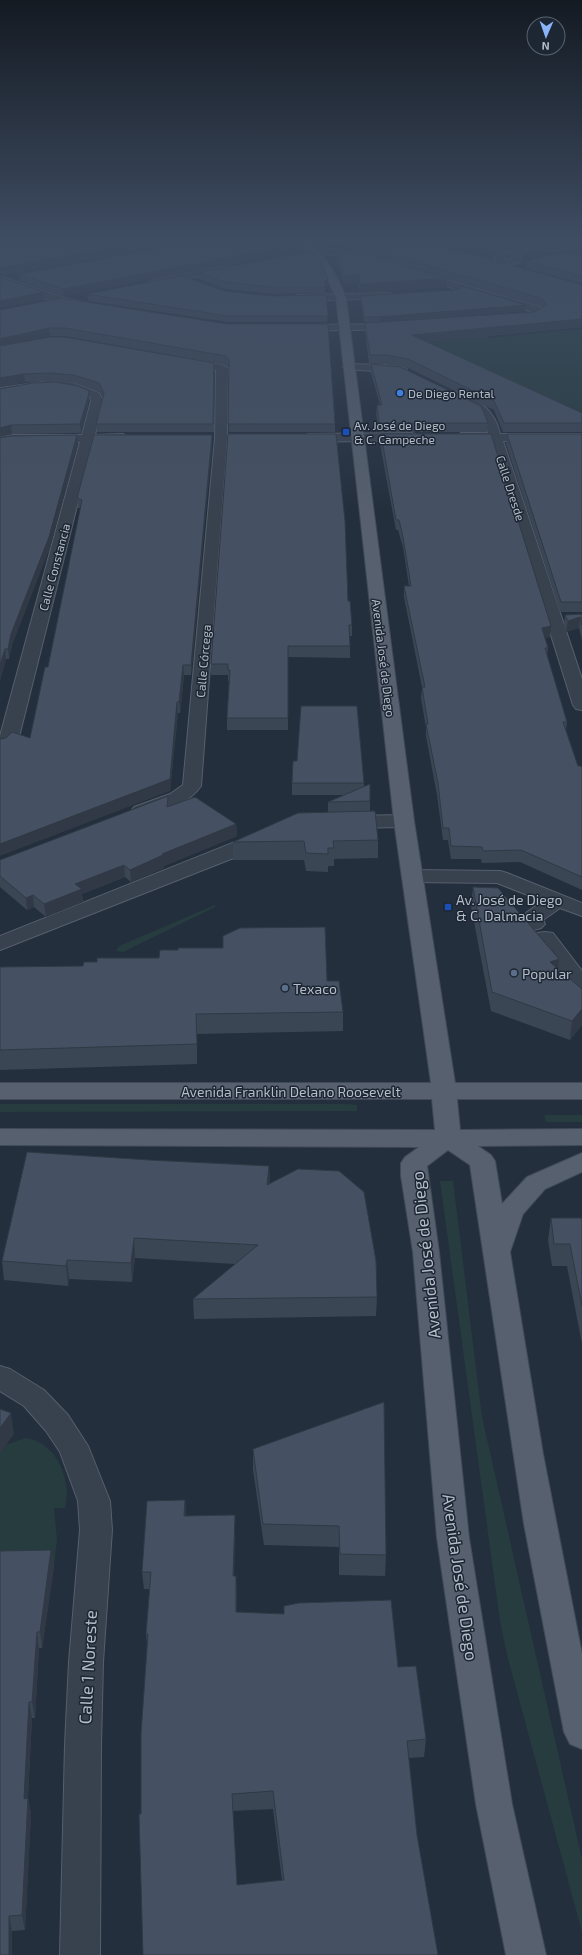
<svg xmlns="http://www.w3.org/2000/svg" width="582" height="1955" font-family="'Exo 2',sans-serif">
  <rect width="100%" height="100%" fill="#242f3e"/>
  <g fill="#263c3f">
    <polygon points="390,239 578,239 552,246"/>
    <polygon points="582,329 582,423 418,344 489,335 488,338"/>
    <polygon points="215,905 215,907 123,952 116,951 119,946"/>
    <polygon points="0,1104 344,1104 357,1105 357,1111 0,1112"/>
    <polygon points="544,1115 582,1115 582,1122 546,1122"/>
    <polygon points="440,1181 453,1181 482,1417 582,1859 582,1932 507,1655 500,1621"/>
    <path d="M26 1438C57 1443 72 1479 65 1508H54L57 1540 54 1566 0 1567V1447Z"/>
  </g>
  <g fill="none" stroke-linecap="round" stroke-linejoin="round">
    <g stroke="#565f6c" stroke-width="2">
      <g id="minor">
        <path d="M401 239 556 245 582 239V243L557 251 525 249 519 263 505 265 494 260 499 251 502 250V248L404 244 401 243ZM506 252H514L512 259H504Z"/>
        <polygon points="316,248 344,250 369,257 371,259 366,262 344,256 313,253 311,251"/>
        <polygon points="228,265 233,268 231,270 154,285 149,282 154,279"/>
        <polygon points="418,272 540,307 545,313 533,319 511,319 510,317 511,315 533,312 415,277 413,275 415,273"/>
        <polygon points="0,276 64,298 89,303 90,305 85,308 58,303 0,282"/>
        <polygon points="390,293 395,296 394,298 297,301 292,298 297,295"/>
        <polygon points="395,324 400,327 399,329 299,331 294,328 299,325"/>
        <path d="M185 358 222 365 228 368 227 438 201 786C189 804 162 812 141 817L134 815 131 811 134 807 170 794 183 785 215 438 216 370 181 363 179 361 181 359Z"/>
        <polygon points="349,364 386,365 405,368 407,370 401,373 345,369 343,367 345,365"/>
        <path d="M48 381 73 383 99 393 103 401 95 435 123 434 129 438 123 442H93L19 737 6 748 0 749V736L80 442 12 443 0 445V437L12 435H82L91 401 90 397C61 384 30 389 0 396V388Z"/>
        <path d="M456 392C479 398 495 411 500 434H582V442L503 441 582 679V710L576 709 573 705 490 441H461L455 437 461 433H488C483 410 472 408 452 398L450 396 452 394Z"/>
        <polygon points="411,433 415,434 417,437 415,440 307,442 301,438 307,434"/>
        <polygon points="404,815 411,817 414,821 411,825 404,827 347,828 340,826 337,822 340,818 347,816"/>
        <polygon points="260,832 267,834 270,838 267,842 231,859 0,950 0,936"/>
        <polygon points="413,870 500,871 507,873 582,903 582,916 560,908 543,920 545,924 541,928 534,930 527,928 522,919 527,912 543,901 497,883 413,882 406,880 403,876 406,872"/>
        <polygon points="545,932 553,933 582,971 582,993 574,991 534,938 537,933"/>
        <polygon points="0,1366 10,1369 44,1390 68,1415 88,1446 110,1501 112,1530 103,1662 101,1745 100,1955 60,1955 65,1745 69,1662 80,1530 78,1501 60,1452 46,1431 24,1406 0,1391"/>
      </g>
    </g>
    <g stroke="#414a57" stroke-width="2">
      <path id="major" d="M294 239H304C325 254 337 274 346 298L414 821 455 1083H582V1099H457L460 1130 582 1129V1145L478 1146 491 1155 495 1161 502 1204 527 1177 582 1153V1172L545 1189 523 1214 510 1252 543 1454 582 1654V1749L570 1744 564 1732 524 1524 470 1165 448 1150 427 1166 439 1252 469 1538 512 1804 546 1955H506L476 1804 437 1538 413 1252 401 1176V1163L405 1157 419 1147 0 1145V1129L435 1130 432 1099H0V1083H431L394 821 336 298 321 265 311 254Z"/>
    </g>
    <use href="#minor" fill="#38414e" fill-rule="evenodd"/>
    <use href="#major" fill="#56606e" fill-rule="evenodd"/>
  </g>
  <g fill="#3b4654" fill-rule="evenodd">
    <polygon points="306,239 363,239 316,247"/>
    <polygon points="188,243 304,243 304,250 63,296 20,281 19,274"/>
    <polygon points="349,243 447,248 582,285 582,327 427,342 582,413 582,432 503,432 494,410 408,368 386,364 369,363 365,332 365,323 379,322 364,322 361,302 361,296 525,311 380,322 534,312 542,308 540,306 447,279 447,287 360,293 358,283 344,285 337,258 337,249 348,250"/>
    <polygon points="582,257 582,283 525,268 526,261"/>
    <polygon points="199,273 328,287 325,287 325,293 271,294 226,289 199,279"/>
    <polygon points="224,291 271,296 328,316 327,322 227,322 88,301 87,294"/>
    <polygon points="0,310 227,324 335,424 335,432 229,432 229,368 226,365 65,336 50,336 10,344 214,363 214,432 97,432 96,424 103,398 100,392 75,383 50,381 25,382 0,387"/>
    <polygon points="371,364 488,423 487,432 379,432 376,414 377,405 380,405 371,373"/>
    <polygon points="0,389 89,401 81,433 12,434"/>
    <polygon points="381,434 550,637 545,638 548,648 547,656 567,722 566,730 578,766 582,768 582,890 520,862 482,863 481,859 451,859 448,840 443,840 437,795 426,736 426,728 421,698 422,687 404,597 404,586 409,586 403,547 398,530 396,530 380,444"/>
    <polygon points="507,434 582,434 582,612 560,612 506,444"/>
    <polygon points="212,435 212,444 191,675 184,675 180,713 178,713 170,791 30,738 48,667 81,508 78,508 77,498"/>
    <polygon points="0,438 78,444 50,547 12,645 9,659 6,659 0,680"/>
    <polygon points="348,601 352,625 352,636 350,636 350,658 288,657 288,730 227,730 227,718 229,681 228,681 228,675 211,675 211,664"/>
    <polygon points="582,614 582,640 579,628 566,632 564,626 565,615"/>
    <polygon points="292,783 364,783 364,787 370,801 370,811 378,840 378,858 334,859 334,866 328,866 328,872 306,871 304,860 233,860 233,842 328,812 328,802 344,795 292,795"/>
    <polygon points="169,807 236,824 237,836 164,866 164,868 131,882 125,877 82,894 83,902 46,917 34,907 27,910 0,887 0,860"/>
    <polygon points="473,887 559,959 558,969 582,989 582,1025 570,1040 491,1011 471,906"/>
    <polygon points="0,967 327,981 343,1012 343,1031 197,1034 197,1064 0,1070"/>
    <polygon points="149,1160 269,1166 270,1184 377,1297 376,1316 194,1319 193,1299 235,1264 135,1258 132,1282 69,1279 68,1286 4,1280 2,1261"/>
    <polygon points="551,1218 582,1218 582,1344 567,1266 552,1266 548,1240"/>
    <polygon points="253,1449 386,1555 385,1576 339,1575 339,1547 264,1545 253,1470"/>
    <path d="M185 1500 186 1516 235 1515V1533L234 1576H236V1612L284 1614V1606L398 1667 426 1739 424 1757 408 1758 417 1835 143 1955 141 1814 147 1644 146 1634 150 1589H144L142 1572ZM273 1809 282 1880 237 1885 233 1811Z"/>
    <polygon points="51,1550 54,1566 42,1648 39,1648 35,1718 32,1718 28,1798 31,1814 25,1930 12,1931 12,1955 0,1955 0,1551"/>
  </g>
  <g fill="#303945">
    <polygon points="7,239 51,239 0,246 0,240"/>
    <polygon points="165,239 187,239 185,242 0,276 0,268"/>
    <polygon points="327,239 363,239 316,247 316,241"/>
    <polygon points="304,243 304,250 63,296 63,289"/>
    <polygon points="359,274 358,283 344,285 345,276"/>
    <polygon points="447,278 447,287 360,293 360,284"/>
    <polygon points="328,280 328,287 325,287 325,281"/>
    <polygon points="44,292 44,300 0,308 0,301"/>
    <polygon points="526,305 525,311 379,322 379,317"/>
    <polygon points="582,319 582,327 411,343 412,335"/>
    <polygon points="49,328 50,336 0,347 0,339"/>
    <polygon points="24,374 25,382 0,387 0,378"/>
    <polygon points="89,393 89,401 81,433 80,424"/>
    <polygon points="11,425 12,434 0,437 0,428"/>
    <polygon points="77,435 78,444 50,547 12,645 9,659 8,649 11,634"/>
    <polygon points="212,435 212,444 191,675 191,665"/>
    <polygon points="580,617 579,628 566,632 568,621"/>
    <polygon points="551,626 550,637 541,639 542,628"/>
    <polygon points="5,649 6,659 0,680 0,665"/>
    <polygon points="183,665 184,675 180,713 179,702"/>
    <polygon points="177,702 178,713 170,791 0,856 0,844"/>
    <polygon points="236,824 237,836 164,866 164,868 131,882 130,870 162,854"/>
    <polygon points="124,865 125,877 82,894 83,902 46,917 44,904 75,884"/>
    <polygon points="33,895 34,907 27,910 26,898"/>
    <polygon points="559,959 557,979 550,962"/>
    <polygon points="582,1009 582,1025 570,1040 572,1021"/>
    <polygon points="269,1166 270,1185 267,1185"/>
    <polygon points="134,1238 135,1258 132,1282 131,1263"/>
    <polygon points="67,1260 69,1279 68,1286 66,1266"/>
    <polygon points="11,1413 14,1434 0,1454 0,1428"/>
    <polygon points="185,1500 186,1518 184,1516"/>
    <polygon points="235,1515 235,1533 233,1594 233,1576"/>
    <polygon points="51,1550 54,1566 42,1648 40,1632"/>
    <polygon points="236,1576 237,1594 236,1630"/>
    <polygon points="37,1632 39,1648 35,1718 32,1702"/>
    <polygon points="29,1702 32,1718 27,1814 24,1799"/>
    <polygon points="28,1798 31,1814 25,1930 22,1915"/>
    <polygon points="9,1916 12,1931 12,1955 9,1955"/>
  </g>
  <g fill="#455162" stroke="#303945" fill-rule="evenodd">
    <polygon points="60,239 165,239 0,268 0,248"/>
    <polygon points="196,239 299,239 304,243 63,289 19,274 188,243"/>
    <polygon points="314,239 327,239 316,241"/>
    <polygon points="380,239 423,239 446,245 447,248 582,285 582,319 412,335 582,413 582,423 504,423 494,401 408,359 386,355 370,355 365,323 534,312 547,305 541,298 349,243"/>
    <polygon points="337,249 354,251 447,278 360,284 359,274 345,276"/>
    <polygon points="312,251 320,260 327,276 328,280 325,281 325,287 271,287 226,282 199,273"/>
    <polygon points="564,252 582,257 582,276 526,261"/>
    <polygon points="182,276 224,291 271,296 326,295 328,316 227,316 87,294"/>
    <polygon points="0,277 44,292 0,301"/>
    <polygon points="462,286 526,305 379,317 364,317 361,296 456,290 461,288"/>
    <polygon points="61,298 227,324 328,324 335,424 228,424 229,360 226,356 65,328 49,328 0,339 0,310"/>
    <polygon points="50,337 64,337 214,363 213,424 96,424 104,393 99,383 74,375 50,373 24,374 0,378 0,346"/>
    <polygon points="371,364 400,367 479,405 482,408 488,423 379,423 377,405 382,405"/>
    <polygon points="56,382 78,386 88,390 89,393 80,424 11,425 0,428 0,389 33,383"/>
    <polygon points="228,434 336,434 345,521 348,601 350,601 352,625 349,625 350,646 288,646 288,718 227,718 230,670 228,670 228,664 211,664"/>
    <polygon points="381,434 491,434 551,626 542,628 548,648 545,648 567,722 563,722 578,766 581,766 582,768 582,877 521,850 483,851 482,847 451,846 449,828 443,828 438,783 426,724 428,724 422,687 425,687 404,586 411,586 403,537 399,520 396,520"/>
    <polygon points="507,434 582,434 582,602 561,602"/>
    <polygon points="77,435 49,537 11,634 8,649 5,649 0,665 0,438 11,436"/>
    <polygon points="94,435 212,435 191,665 183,665 179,702 177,702 170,779 0,844 0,739 6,738 12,732 30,738 45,667 48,667 82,500 77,498"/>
    <polygon points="582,614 582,625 580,617 568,621 565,615"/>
    <polygon points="301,706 357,706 364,783 292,783 293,761 297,761"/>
    <polygon points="370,784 370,801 328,802"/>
    <polygon points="168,796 167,807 195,797 236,824 162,854 163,855 130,870 124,865 75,884 82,889 44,904 33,895 26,898 0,876 0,860"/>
    <polygon points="375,811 378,840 333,841 334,848 328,848 328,854 306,853 304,841 233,842 298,813"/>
    <polygon points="473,887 498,888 559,959 550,962 582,989 582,1009 572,1021 492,992"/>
    <polygon points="325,927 327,981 339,981 343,1012 196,1014 197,1044 0,1050 0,967 83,966 84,962 97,962 97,958 159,958 160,950 178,950 178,948 223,948 223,936 240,928"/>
    <polygon points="27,1152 149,1160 269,1166 267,1185 298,1169 339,1171 364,1192 376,1261 377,1297 193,1299 258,1245 134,1238 131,1263 67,1260 66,1266 2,1261"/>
    <polygon points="551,1218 582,1218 582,1306 570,1244 554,1244"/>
    <polygon points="384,1402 386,1555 340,1554 339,1526 263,1524 253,1449"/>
    <polygon points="0,1409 11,1413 0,1428"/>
    <path d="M185 1500 184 1516 235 1515 233 1576H236V1612L284 1614V1606L299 1603 391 1600 398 1667 416 1666 426 1739 407 1741 417 1835 438 1955H143L139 1814H141V1734L148 1634H146L151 1572H142L147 1501ZM273 1791 284 1880 237 1885 232 1794Z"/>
    <polygon points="51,1550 40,1632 37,1632 32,1702 29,1702 24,1799 28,1798 22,1915 9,1916 9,1955 0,1955 0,1551"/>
  </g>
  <linearGradient id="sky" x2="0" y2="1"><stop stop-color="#141a22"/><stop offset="0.47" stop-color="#3f4d63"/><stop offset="1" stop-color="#3f4d63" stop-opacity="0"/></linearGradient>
  <rect width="582" height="512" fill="url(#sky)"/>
  <circle fill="#3f7fe0" stroke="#1d2633" stroke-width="1.5" cx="400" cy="393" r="4"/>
  <g fill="#1a4fb4" stroke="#1d2633" stroke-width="1.5">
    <rect x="342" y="428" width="8" height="8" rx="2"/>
    <rect x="444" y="903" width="8" height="8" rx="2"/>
  </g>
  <g fill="#5c6f8a" stroke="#1d2633" stroke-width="1.5">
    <circle cx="514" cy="973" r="4"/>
    <circle cx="285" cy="988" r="4"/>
  </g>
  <g text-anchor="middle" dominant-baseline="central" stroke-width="3" stroke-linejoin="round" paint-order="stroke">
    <g font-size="12" fill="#b4bcc9" stroke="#1d2633" text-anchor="start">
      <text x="408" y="393">De Diego Rental</text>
      <text x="354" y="425">Av. José de Diego<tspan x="354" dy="14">&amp; C. Campeche</tspan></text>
    </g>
    <g font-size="12" fill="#b4bcc9" stroke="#1d2633">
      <text transform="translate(511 488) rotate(72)">Calle Dresde</text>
      <text transform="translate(54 567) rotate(-75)">Calle Constancia</text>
      <text transform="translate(384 658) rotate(83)">Avenida José de Diego</text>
      <text transform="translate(203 661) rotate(-85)">Calle Córcega</text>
    </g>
    <g font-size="14" fill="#b4bcc9" stroke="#1d2633" text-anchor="start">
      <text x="456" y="899">Av. José de Diego<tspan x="456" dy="16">&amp; C. Dalmacia</tspan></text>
      <text x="522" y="973">Popular</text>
      <text x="293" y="988">Texaco</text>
    </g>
    <g font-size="14" fill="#b4bcc9" stroke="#1d2633">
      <text x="291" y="1091">Avenida Franklin Delano Roosevelt</text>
    </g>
    <g font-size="17" fill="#b4bcc9" stroke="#1d2633">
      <text transform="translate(425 1255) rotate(-96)">Avenida José de Diego</text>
      <text transform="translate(461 1577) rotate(82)">Avenida José de Diego</text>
      <text transform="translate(87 1667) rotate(-87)">Calle 1 Noreste</text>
    </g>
  </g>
  <g transform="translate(546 36) rotate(182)"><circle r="19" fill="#1d2633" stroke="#59626f"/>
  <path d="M0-3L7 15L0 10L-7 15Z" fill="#8ab4f8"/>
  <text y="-6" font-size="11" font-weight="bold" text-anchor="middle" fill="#b4bcc9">N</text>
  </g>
</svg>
